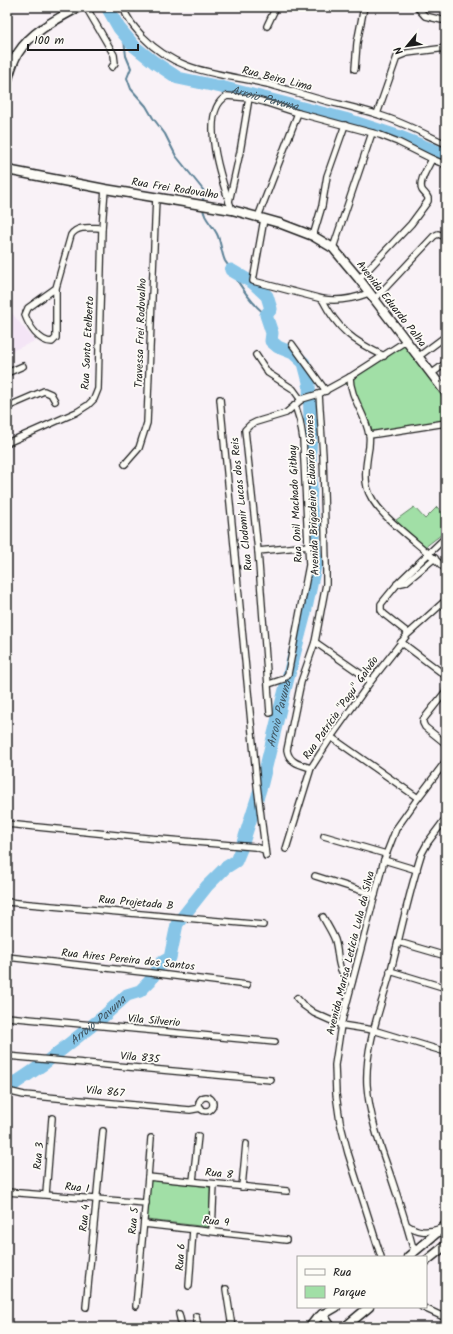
<svg xmlns="http://www.w3.org/2000/svg" width="453" height="1334" font-family="Kalam,sans-serif">
  <rect width="100%" height="100%" fill="#f9f2f7"/>
  <filter id="ink" filterUnits="userSpaceOnUse"><feTurbulence type="fractalNoise" baseFrequency=".025" numOctaves="2"/><feDisplacementMap in="SourceGraphic" scale="8" xChannelSelector="R" yChannelSelector="G"/><feConvolveMatrix kernelMatrix="1 2 1 2 8 2 1 2 1" color-interpolation-filters="sRGB"/></filter>
  <g filter="url(#ink)">
    <polygon fill="#f4e5f6" points="10,311 35,341 7,353 7,312"/>
    <g fill="#a1dfa6" stroke="#5e7e61">
      <polygon points="405,345 446,398 446,421 370,435 345,381"/>
      <polygon points="414,507 425,519 437,507 446,517 446,531 420,551 392,523"/>
      <polygon points="150,1180 210,1187 209,1227 147,1220"/>
    </g>
    <g fill="none" stroke-linecap="round" stroke-linejoin="round">
      <g stroke="#5c8196" stroke-width="2">
        <polyline points="119,28 124,40 126,56 131,68 127,78 131,89 146,106 153,118 165,134 176,156 204,191 203,202"/>
        <path d="M203 207C203 218 212 224 217 234 221 242 221 252 225 261 227 264 230 267 232 271 241 288 251 303 266 315"/>
      </g>
      <g stroke="#87c5e7" stroke-width="13">
        <path id="s1" d="M107 7 119 28 135 47 154 62 178 78 221 87 345 119 400 137 446 155"/>
        <path id="s2" d="M7 1092 14 1084 45 1063 104 1016 127 995 140 991 150 981 161 963 170 958 177 924 207 886 225 868 236 861 241 849 262 783 281 705 305 613 316 562 314 543V525L310 504 311 485 310 453 311 435 314 431 310 419 309 382 304 363 293 353 278 347 271 341 272 333 266 315 271 309 267 296 253 283 231 270"/>
      </g>
      <g stroke="#1c1c1c" stroke-width="8">
        <g id="street">
          <polyline points="86,7 114,55 115,63 112,67"/>
          <path d="M123 7C127 19 134 27 143 37 179 75 224 73 271 85 286 89 300 94 315 98 336 104 358 108 379 115 403 122 424 134 446 144"/>
          <polyline points="417,7 425,16 442,20"/>
          <polyline points="267,26 276,7"/>
          <polyline points="355,69 357,43 364,7"/>
          <polyline points="377,114 397,57 407,53 446,48"/>
          <polyline points="229,202 240,152 249,98"/>
          <path d="M232 210C223 185 197 112 227 96L249 98 264 102 298 113 380 135 398 142 432 159 446 165"/>
          <polyline points="258,217 298,113"/>
          <path d="M264 219 253 281 322 299C339 302 353 299 369 293"/>
          <polyline points="313,236 322,206 327,176 345,125"/>
          <polyline points="333,248 372,133"/>
          <path d="M359 279 411 224 428 201V198C427 195 424 193 422 190 418 181 428 168 432 159"/>
          <path d="M56 288 28 308 25 315C29 326 39 342 52 342L56 338V288L71 235C78 225 91 228 102 228"/>
          <path d="M322 299C338 330 353 341 384 356"/>
          <polyline points="374,300 434,236 438,234 446,237"/>
          <polyline points="292,344 326,391"/>
          <polyline points="256,355 268,373 293,389 301,400"/>
          <polyline points="418,357 446,336"/>
          <polyline points="7,373 23,366"/>
          <polyline points="431,374 446,363"/>
          <path d="M350 377C350 398 366 414 369 435 370 438 369 443 369 447 367 459 364 474 367 487 373 515 426 547 446 570"/>
          <polyline points="220,399 257,785 266,856"/>
          <polyline points="7,407 44,391 51,394 55,401"/>
          <polyline points="370,435 446,423"/>
          <polyline points="7,443 77,412 88,405 94,399 98,389 102,228 105,189"/>
          <polyline points="125,464 139,448 147,423 156,197"/>
          <polyline points="258,551 309,546"/>
          <polyline points="397,584 406,582 435,558"/>
          <polyline points="408,633 384,614 381,610 381,604 399,582 446,537"/>
          <polyline points="315,642 371,681"/>
          <polyline points="401,642 446,676"/>
          <polyline points="269,684 284,679 288,674 309,565 303,439 300,421 295,405"/>
          <polyline points="446,691 423,720 423,723 425,727 446,744"/>
          <polyline points="270,713 258,551 245,430 250,425 256,422 286,413 302,399 319,394 350,377 406,341"/>
          <polyline points="331,737 418,798"/>
          <path d="M311 768C301 765 289 763 287 750L301 682 315 642 326 584V563L323 456 319 394"/>
          <polyline points="7,824 147,838 255,847 265,850"/>
          <polyline points="324,836 386,854"/>
          <polyline points="286,849 311,768 331,737 371,681 407,635 446,600"/>
          <polyline points="384,860 417,870"/>
          <polyline points="315,876 375,895"/>
          <polyline points="7,902 263,925"/>
          <path d="M323 917C327 925 332 932 335 940 340 957 335 971 352 982"/>
          <polyline points="398,942 446,956"/>
          <polyline points="7,957 151,973 247,985"/>
          <polyline points="390,971 446,988"/>
          <polyline points="297,998 303,1005 314,1013 341,1025 373,1030 446,1052"/>
          <polyline points="7,1017 275,1042"/>
          <polyline points="7,1056 271,1080"/>
          <polyline points="7,1091 24,1095 190,1110 201,1108"/>
          <circle cx="206" cy="1104" r="7"/>
          <polyline points="148,1177 287,1191"/>
          <polyline points="193,1181 198,1136"/>
          <polyline points="242,1187 246,1144"/>
          <polyline points="7,1192 146,1203"/>
          <polyline points="46,1194 52,1118"/>
          <polyline points="144,1224 286,1240"/>
          <path d="M407 1225C418 1232 426 1233 439 1229"/>
          <polyline points="212,1231 214,1184"/>
          <path d="M414 1252C407 1224 398 1198 389 1171 379 1143 369 1114 367 1085 365 1045 381 1007 391 970 401 931 409 893 421 855L428 842 446 818"/>
          <polyline points="381,1257 348,1153 340,1122 336,1094 335,1065 341,1025 384,860 396,829 418,798 446,761"/>
          <polyline points="189,1286 193,1230"/>
          <polyline points="226,1289 232,1327"/>
          <polyline points="136,1306 148,1177 151,1138"/>
          <polyline points="86,1307 103,1131"/>
          <polyline points="422,1307 446,1318"/>
          <polyline points="179,1314 182,1327"/>
          <polyline points="196,1316 198,1327"/>
        </g>
      </g>
      <g stroke="#1c1c1c" stroke-width="11">
        <g id="secondary">
          <path d="M7 82C10 73 12 62 18 53 32 31 57 19 79 7"/>
          <polyline points="7,170 105,189 232,210 279,223 313,236 333,248 359,279 446,393"/>
          <polyline points="408,1257 446,1225"/>
          <polyline points="426,1261 446,1245"/>
          <polyline points="322,1314 331,1327"/>
          <polyline points="310,1327 317,1318 336,1307"/>
          <polyline points="345,1327 369,1307"/>
        </g>
      </g>
      <use href="#street" stroke="#fdfcf7" stroke-width="5.5"/>
      <use href="#secondary" stroke="#fdfcf7" stroke-width="8"/>
    </g>
  </g>
  <g text-anchor="middle" dominant-baseline="central" stroke-width="3.5" stroke-linejoin="round" paint-order="stroke">
    <g font-size="11" fill="#1c1c1c" stroke="#fdfcf7">
      <text transform="translate(277 79) rotate(14)">Rua Beira Lima</text>
      <text transform="translate(175 189) rotate(9)">Rua Frei Rodovalho</text>
      <text transform="translate(391 304) rotate(52)">Avenida Eduardo Palha</text>
      <text transform="translate(141 333) rotate(-88)">Travessa Frei Rodovalho</text>
      <text transform="translate(88 343) rotate(-87)">Rua Santo Etelberto</text>
      <text transform="translate(313 495) rotate(-92)">Avenida Brigadeiro Eduardo Gomes</text>
      <text transform="translate(242 504) rotate(-96)">Rua Clodomir Lucas dos Reis</text>
      <text transform="translate(296 504) rotate(-93)">Rua Onil Machado Githay</text>
      <text transform="translate(341 708) rotate(-55)">Rua Patrícia "Pagu" Galvão</text>
      <text transform="translate(136 903) rotate(5)">Rua Projetada B</text>
      <text transform="translate(351 953) rotate(-76)">Avenida Marisa Letícia Lula da Silva</text>
      <text transform="translate(128 960) rotate(6)">Rua Aires Pereira dos Santos</text>
      <text transform="translate(154 1021) rotate(5)">Vila Silverio</text>
      <text transform="translate(140 1058) rotate(5)">Vila 835</text>
      <text transform="translate(105 1092) rotate(5)">Vila 867</text>
      <text transform="translate(39 1156) rotate(-85)">Rua 3</text>
      <text transform="translate(219 1174) rotate(6)">Rua 8</text>
      <text transform="translate(77 1188) rotate(6)">Rua 1</text>
      <text transform="translate(85 1218) rotate(-84)">Rua 4</text>
      <text transform="translate(134 1221) rotate(-85)">Rua 5</text>
      <text transform="translate(216 1222) rotate(6)">Rua 9</text>
      <text transform="translate(181 1257) rotate(-86)">Rua 6</text>
    </g>
    <g font-size="12" font-style="italic" fill="#415763" stroke="#fdfcf7">
      <text stroke="none"><textPath href="#s1" startOffset="191">Arroio Pavuna</textPath></text>
      <text stroke="none"><textPath href="#s2" startOffset="489">Arroio Pavuna</textPath></text>
      <text stroke="none"><textPath href="#s2" startOffset="116">Arroio Pavuna</textPath></text>
    </g>
  </g>
  <rect width="453" height="1334" fill="none" stroke="#fdfcf7" stroke-width="24"/>
  <rect x="12" y="12" width="429" height="1310" fill="none" stroke="#1c1c1c" stroke-width="1.5" filter="url(#ink)"/>
  <rect x="297" y="1256" width="130" height="52" fill="#fdfcf7" stroke="#a3a29f"/>
  <rect x="305" y="1269" width="20" height="6" fill="#fdfcf7" stroke="#a3a29f"/>
  <text x="333" y="1276" font-size="12" fill="#1c1c1c">Rua</text>
  <rect x="305" y="1286" width="20" height="12" fill="#a1dfa6" stroke="#a3a29f"/>
  <text x="333" y="1296" font-size="12" fill="#1c1c1c">Parque</text>
  <g transform="translate(407 46) rotate(241)" stroke="#fdfcf7" stroke-width="3" paint-order="stroke">
  <path d="M0-3L7 15L0 10L-7 15Z" fill="#1c1c1c"/>
  <text y="-6" font-size="11" font-weight="bold" text-anchor="middle" fill="#1c1c1c">N</text>
  </g>
  <path d="M28 44v6h110v-6" fill="none" stroke="#1c1c1c" stroke-width="2"/>
  <text x="34" y="44" font-size="12" fill="#1c1c1c" stroke="#fdfcf7" stroke-width="3" paint-order="stroke">100 m</text>
</svg>
